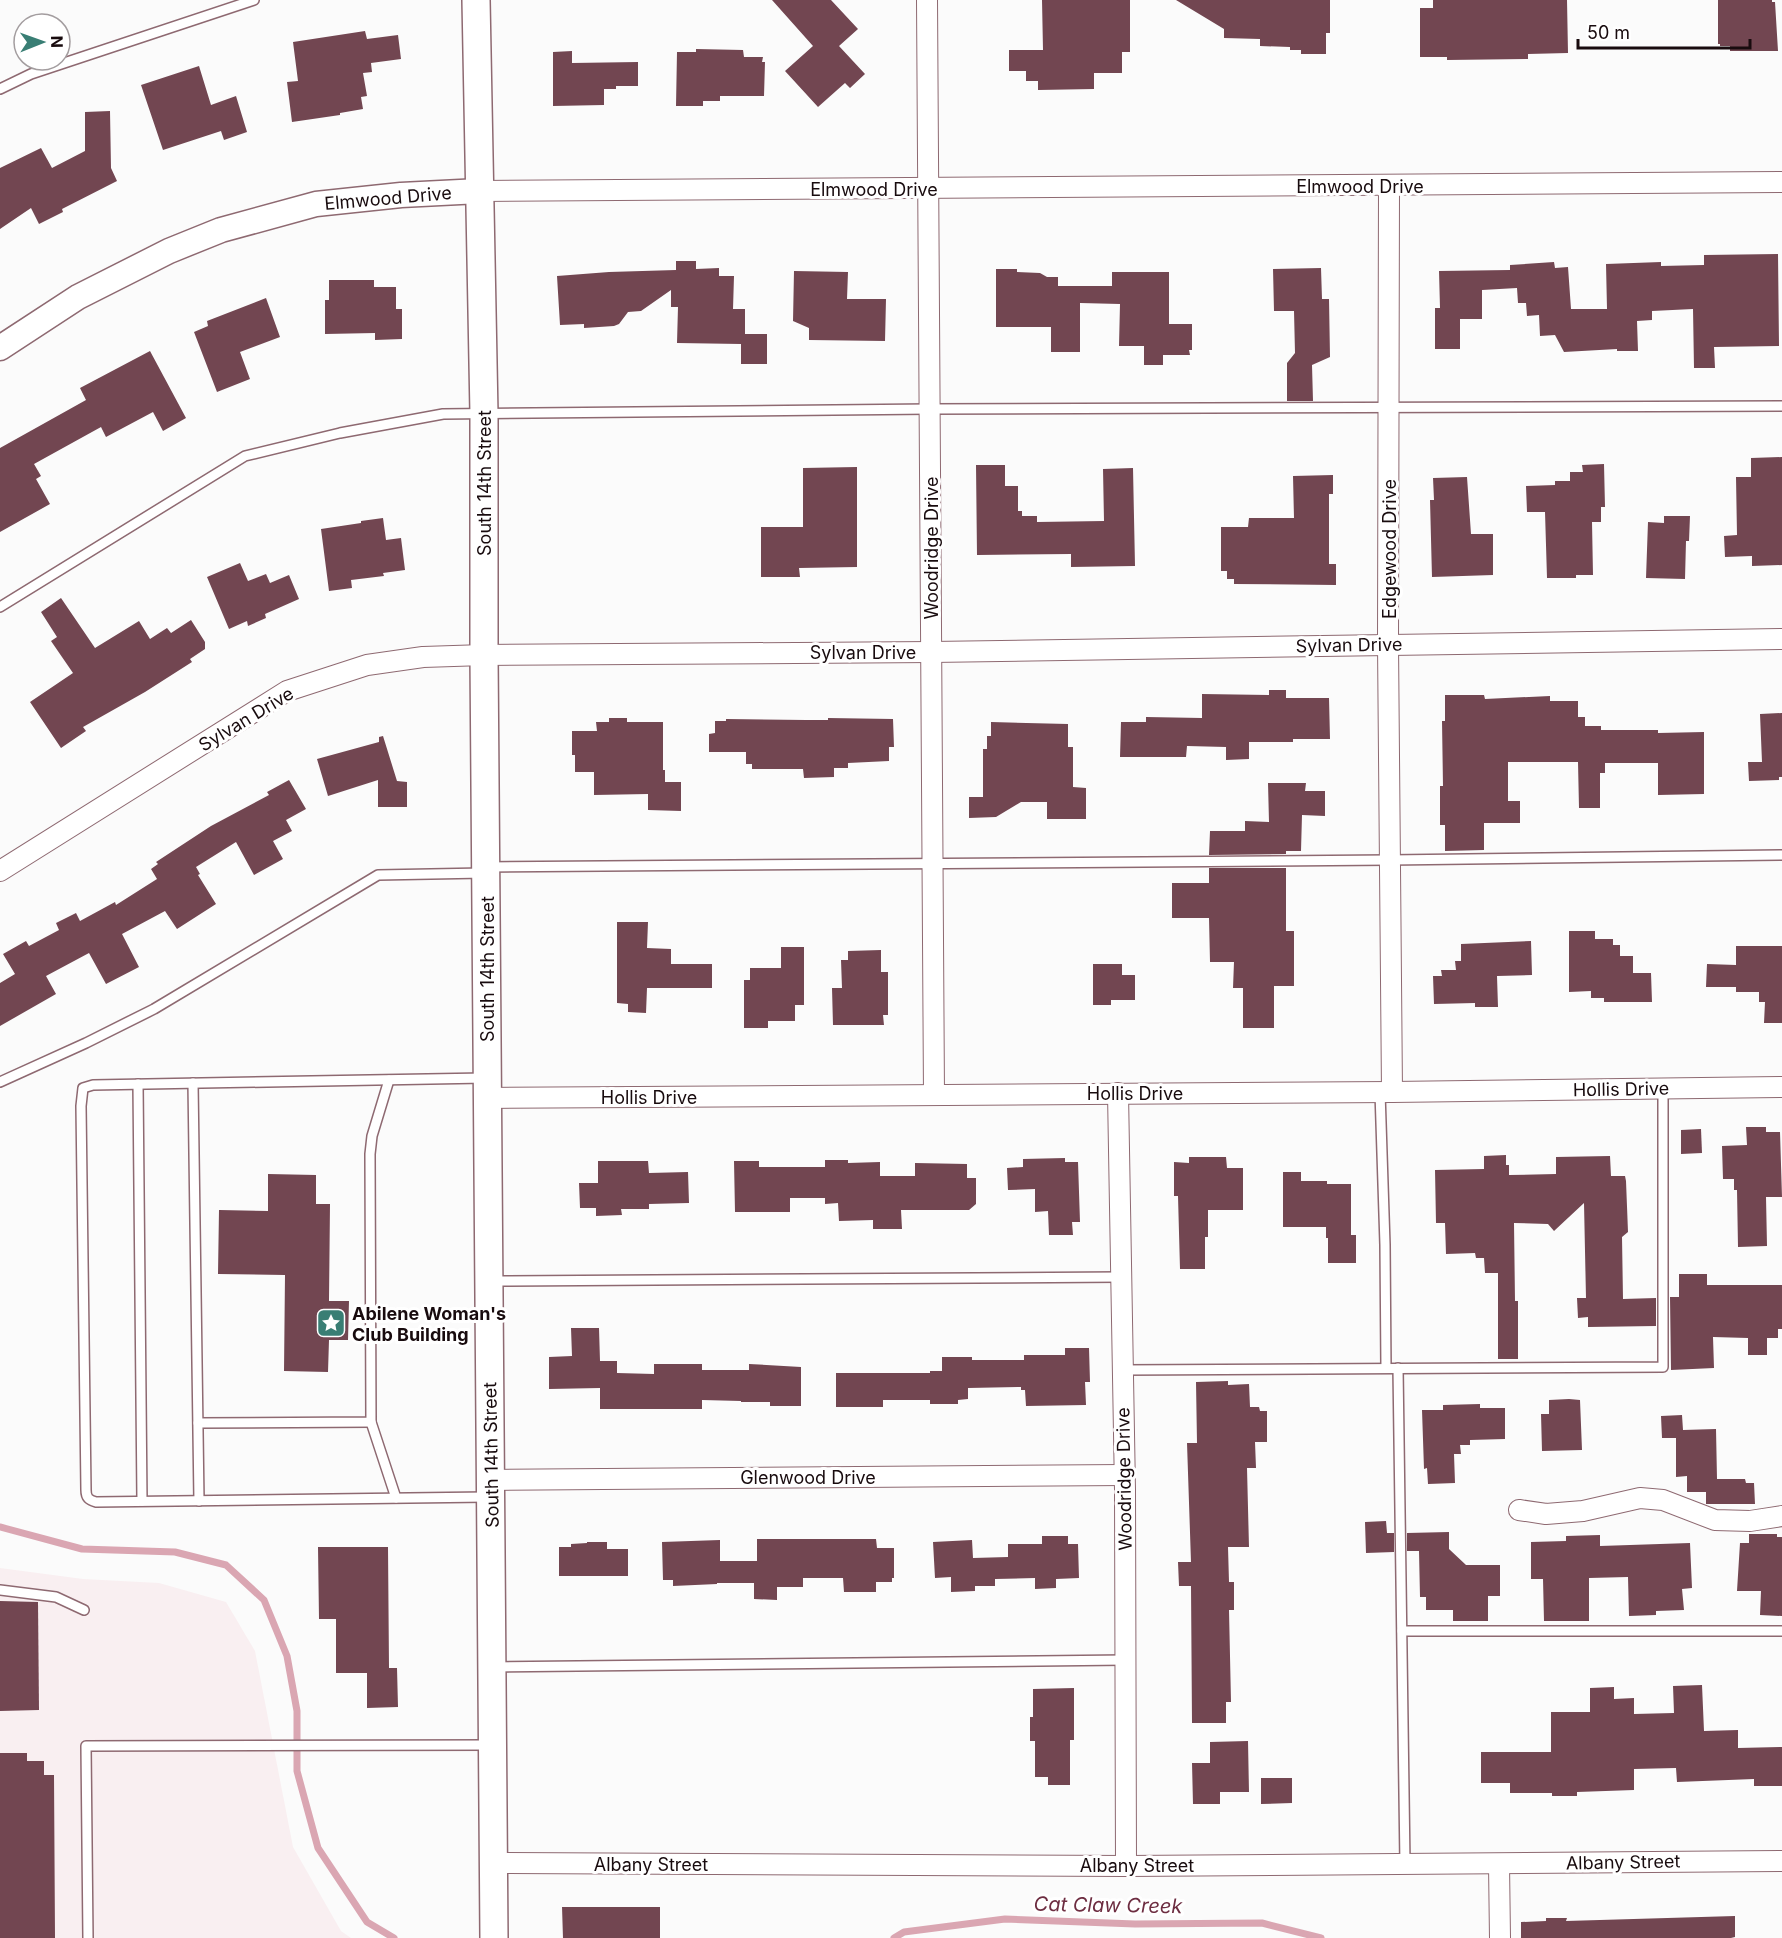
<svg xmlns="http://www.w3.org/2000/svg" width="1782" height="1938" font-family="Inter,sans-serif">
  <rect width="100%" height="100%" fill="#fbfbfb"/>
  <polygon fill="#f9eff1" points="0,1568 83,1579 159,1583 226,1602 255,1651 293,1847 341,1931 351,1938 0,1938"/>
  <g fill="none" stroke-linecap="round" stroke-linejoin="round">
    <g stroke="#daa6b2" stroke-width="7">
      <polyline points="0,1527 82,1549 175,1552 226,1565 264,1600 287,1656 297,1711 297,1771 318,1848 367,1922 394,1938"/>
      <polyline points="894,1938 904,1932 1005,1919 1135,1924 1262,1923 1321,1938"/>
    </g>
  </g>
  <g fill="#724651">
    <polygon points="772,0 831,0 858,29 839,46 865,74 850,88 845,83 818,107 785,71 813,46"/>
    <polygon points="1042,0 1130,0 1130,52 1122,52 1122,73 1094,73 1094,89 1038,90 1038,81 1026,81 1026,71 1009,71 1009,50 1043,50"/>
    <polygon points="1176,0 1330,0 1330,33 1326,33 1326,54 1301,54 1301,50 1290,50 1290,47 1260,46 1260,39 1224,38 1224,29"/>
    <polygon points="1433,0 1567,0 1568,53 1528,54 1528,59 1447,60 1447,57 1420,57 1420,8 1433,8"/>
    <polygon points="1718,0 1772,0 1772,2 1775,2 1778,51 1730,51 1730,46 1720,46 1720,44 1718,44"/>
    <polygon points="365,31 367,39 398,35 401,59 371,63 372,72 363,73 367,96 361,97 363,109 340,113 340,115 292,122 287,82 298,81 293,42"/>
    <polygon points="696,49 743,50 744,57 763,57 762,62 765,62 764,96 720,96 720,101 703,101 703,106 676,106 677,52 696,52"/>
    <polygon points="572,51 572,63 638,62 638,86 616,86 616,89 604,89 604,105 553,106 553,52"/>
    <polygon points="199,66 211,105 236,96 247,132 224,140 221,131 163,150 141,85"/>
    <polygon points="110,111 111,168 117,181 62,209 63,212 39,224 31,208 0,229 0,168 41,148 52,168 85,151 85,112"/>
    <polygon points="1778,254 1779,346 1714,347 1715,368 1694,368 1693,309 1652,311 1652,320 1637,321 1638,351 1617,351 1617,349 1564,352 1555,335 1540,336 1539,315 1527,316 1526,303 1518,303 1517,288 1482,290 1482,319 1460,319 1460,349 1435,349 1435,308 1440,308 1439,271 1510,270 1510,265 1554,262 1555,268 1568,267 1571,309 1607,309 1606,264 1661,262 1661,266 1704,265 1704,255"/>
    <polygon points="676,261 696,261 696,269 719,268 719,276 734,276 733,309 745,309 745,334 767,334 767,364 741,364 741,344 677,343 678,307 671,307 671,290 641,311 628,312 619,324 614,326 584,328 584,324 560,325 557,276 609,272 676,270"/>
    <polygon points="1321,268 1322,299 1329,299 1330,357 1312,365 1313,401 1287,401 1287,363 1295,353 1294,311 1274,311 1273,269"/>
    <polygon points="996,269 1017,269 1017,272 1040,273 1047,277 1058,277 1058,286 1112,286 1112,272 1169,272 1169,324 1192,324 1192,350 1189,350 1190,355 1163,355 1163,365 1144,365 1144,346 1119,346 1120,304 1080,303 1080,352 1051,352 1051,327 996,327"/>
    <polygon points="794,271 848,272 847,299 886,299 885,341 809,340 809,328 793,321"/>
    <polygon points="329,280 374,280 374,287 396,287 396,309 402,309 402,339 375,340 375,333 325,334 325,300 329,300"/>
    <polygon points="266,298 280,337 240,352 250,379 217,392 194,332 208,326 207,321"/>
    <polygon points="150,351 186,418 163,431 153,412 106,437 101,427 34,464 41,476 36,479 50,504 0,532 0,448 86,400 80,388"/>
    <polygon points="1782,457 1782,565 1752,566 1752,556 1725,557 1724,536 1737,535 1736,477 1751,477 1751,458"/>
    <polygon points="1604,464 1605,507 1601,507 1601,522 1592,522 1593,575 1576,575 1576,578 1547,578 1545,512 1527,512 1526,486 1555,485 1555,481 1570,481 1570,472 1583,472 1582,465"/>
    <polygon points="976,465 1005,465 1005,486 1018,486 1018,511 1022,511 1022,516 1037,516 1037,522 1104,521 1103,469 1133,468 1135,566 1071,567 1071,554 977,555"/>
    <polygon points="857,467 857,567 799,568 800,577 761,577 761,527 803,527 803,468"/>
    <polygon points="1333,475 1333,494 1329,494 1329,564 1336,564 1336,585 1234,584 1234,579 1227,579 1227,571 1221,571 1221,527 1248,527 1249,518 1294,518 1293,476"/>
    <polygon points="1467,477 1471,534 1493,534 1493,575 1432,577 1430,500 1434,500 1433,478"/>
    <polygon points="1664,516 1690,516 1689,541 1686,541 1685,579 1646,578 1648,522 1664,523"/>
    <polygon points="383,518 386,540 401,538 405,570 383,573 384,576 351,580 352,588 329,591 321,529 361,523 361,521"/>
    <polygon points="240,563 248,581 266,574 270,583 289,575 299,599 265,614 266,618 248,626 247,621 229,629 207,577"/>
    <polygon points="61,598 95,648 139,621 150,639 167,628 171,633 191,620 205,642 205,649 190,659 192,662 145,692 83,727 86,731 61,748 30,702 73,673 51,641 57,637 41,612"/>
    <polygon points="1269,690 1286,690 1286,698 1329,698 1330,739 1293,739 1293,742 1249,742 1249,759 1226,760 1226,747 1187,746 1186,757 1120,757 1121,722 1146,722 1146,717 1202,718 1202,694 1269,695"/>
    <polygon points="1445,695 1484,695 1485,699 1550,696 1550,701 1578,701 1578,717 1585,717 1585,726 1601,726 1601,730 1658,730 1658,733 1704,732 1704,794 1658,795 1658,763 1605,763 1605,773 1600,773 1600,808 1579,808 1578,762 1508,762 1508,801 1520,801 1520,823 1484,823 1484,850 1445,851 1445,825 1440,825 1440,786 1443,786 1442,721 1445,721"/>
    <polygon points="1782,713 1782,777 1779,777 1779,780 1749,781 1748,762 1762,762 1760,714"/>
    <polygon points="609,718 627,718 627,722 663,722 663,770 665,770 665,782 681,782 681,811 648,810 648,794 594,795 594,772 575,772 575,755 572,755 572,731 597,731 596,722 609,722"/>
    <polygon points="828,718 893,719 894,747 889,747 889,761 848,763 848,768 834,768 834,777 804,778 803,769 752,769 752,764 746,764 746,752 709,752 709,734 715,733 715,721 726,721 726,719 806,720 828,720"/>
    <polygon points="991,722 1068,724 1068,747 1073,747 1073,787 1086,788 1086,819 1047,819 1047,802 1021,802 996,817 969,818 969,797 983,797 983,749 987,749 987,736 991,736"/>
    <polygon points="383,736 397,781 407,782 407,807 378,807 378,780 328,796 317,759 379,742 379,737"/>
    <polygon points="289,780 306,809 286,820 292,831 273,841 283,859 254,875 236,842 196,867 200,874 198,875 216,904 177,929 165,911 122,934 139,967 106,984 89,953 46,976 56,994 0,1026 0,983 15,974 3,954 26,941 29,946 59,930 56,923 76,913 80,921 115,902 116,905 157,879 151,869 158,864 156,862 211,826 269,795 267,792"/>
    <polygon points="1268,783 1306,783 1305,791 1325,791 1325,816 1302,815 1301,851 1286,851 1286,854 1209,855 1210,831 1245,831 1245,821 1269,822"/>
    <polygon points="1209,868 1286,868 1286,931 1294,931 1294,986 1274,986 1274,1028 1243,1028 1243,988 1233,988 1234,962 1210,962 1209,918 1172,918 1172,883 1209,883"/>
    <polygon points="617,922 648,922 647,948 671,949 671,964 712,964 712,988 647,988 646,1013 628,1012 628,1004 617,1003"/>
    <polygon points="1569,931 1595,931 1595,939 1613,939 1613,945 1620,945 1620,956 1633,956 1633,973 1651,973 1652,1002 1604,1002 1604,998 1591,998 1591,991 1569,992"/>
    <polygon points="1531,941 1532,975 1497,976 1498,1007 1475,1007 1475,1003 1434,1004 1433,976 1442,976 1441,970 1456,970 1455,961 1461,961 1461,944"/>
    <polygon points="1736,946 1782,946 1782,1023 1764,1023 1765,1002 1759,1002 1759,992 1736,992 1736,987 1706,987 1707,964 1736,965"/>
    <polygon points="781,947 804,947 804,1005 795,1005 795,1021 768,1021 768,1028 744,1028 744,980 750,980 750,968 781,968"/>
    <polygon points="881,950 881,972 888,972 888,1015 883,1015 884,1025 833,1025 832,988 842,988 841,960 848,960 848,951"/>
    <polygon points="1093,964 1122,964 1122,975 1135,975 1135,1000 1111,1000 1111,1005 1093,1005"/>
    <polygon points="1746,1127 1766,1127 1766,1132 1780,1132 1782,1197 1766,1197 1767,1246 1738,1247 1737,1190 1734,1190 1734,1179 1723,1179 1722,1146 1747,1145"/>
    <polygon points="1701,1129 1702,1153 1681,1154 1681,1130"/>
    <polygon points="1506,1155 1506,1165 1509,1165 1509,1175 1556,1174 1556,1157 1610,1156 1611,1176 1625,1176 1626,1181 1628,1232 1622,1237 1623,1299 1656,1298 1656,1326 1588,1327 1588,1317 1578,1318 1577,1298 1586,1298 1584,1203 1554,1231 1548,1224 1514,1223 1515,1301 1518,1301 1518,1359 1498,1359 1498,1273 1485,1273 1484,1258 1476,1258 1475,1253 1446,1254 1445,1223 1436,1223 1435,1170 1484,1169 1484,1156"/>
    <polygon points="1189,1157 1226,1157 1227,1168 1243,1168 1243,1210 1208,1210 1208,1237 1205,1237 1205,1269 1180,1269 1178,1196 1174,1196 1174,1162 1189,1163"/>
    <polygon points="1065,1158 1065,1162 1078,1162 1080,1222 1072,1222 1073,1235 1049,1235 1048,1211 1035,1212 1035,1189 1008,1190 1007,1168 1023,1167 1023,1159"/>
    <polygon points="825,1160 848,1160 848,1163 880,1162 880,1176 915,1176 915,1163 967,1164 967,1178 976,1178 976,1204 969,1210 901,1210 902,1229 873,1229 873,1220 839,1221 838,1203 825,1204 825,1198 790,1198 790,1212 735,1212 734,1161 759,1161 759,1167 825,1167"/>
    <polygon points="598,1161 648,1161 649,1173 688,1172 689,1203 649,1204 649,1209 621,1209 622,1215 596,1216 596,1208 580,1208 579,1183 598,1183"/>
    <polygon points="1283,1172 1301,1172 1301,1181 1327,1181 1327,1184 1351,1184 1351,1235 1356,1235 1356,1263 1328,1263 1328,1238 1326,1238 1326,1227 1283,1227"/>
    <polygon points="268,1174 316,1175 316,1204 330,1204 329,1301 349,1301 348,1340 329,1340 328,1372 284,1371 285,1275 218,1274 219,1210 268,1211"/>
    <polygon points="1679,1274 1707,1274 1707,1285 1782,1285 1782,1329 1778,1329 1778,1338 1767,1338 1767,1355 1748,1355 1748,1338 1713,1337 1714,1368 1671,1370 1670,1297 1679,1297"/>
    <polygon points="571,1328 599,1328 600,1361 617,1361 617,1373 654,1374 654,1364 702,1364 702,1370 749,1370 749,1364 801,1367 801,1406 770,1406 770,1402 741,1402 741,1401 702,1400 702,1409 600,1409 600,1388 549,1389 549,1357 572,1356"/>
    <polygon points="1065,1348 1089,1348 1090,1382 1085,1382 1086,1405 1026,1406 1025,1390 1021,1390 1021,1387 968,1388 968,1399 958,1400 958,1404 930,1404 930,1400 883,1400 883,1407 836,1407 836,1373 930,1373 930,1371 942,1371 942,1357 972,1357 972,1360 1024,1360 1024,1355 1065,1355"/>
    <polygon points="1228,1381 1228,1385 1249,1384 1250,1407 1259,1407 1260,1411 1267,1411 1267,1442 1255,1442 1256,1468 1247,1468 1249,1547 1228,1547 1229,1582 1234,1582 1234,1610 1229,1610 1231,1702 1226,1702 1226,1723 1192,1723 1191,1586 1179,1586 1178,1562 1191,1562 1187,1443 1197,1443 1196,1382"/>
    <polygon points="1569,1399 1580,1400 1582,1450 1542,1451 1541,1414 1549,1414 1549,1400"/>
    <polygon points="1480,1404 1480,1408 1505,1408 1505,1439 1470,1440 1470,1445 1460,1445 1461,1454 1454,1454 1455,1483 1428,1484 1427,1468 1424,1469 1422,1410 1443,1410 1443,1405"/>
    <polygon points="1682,1415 1683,1430 1716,1429 1717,1479 1745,1479 1746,1483 1754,1483 1755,1504 1706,1504 1706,1492 1687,1492 1687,1476 1676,1477 1676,1438 1662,1438 1661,1416"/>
    <polygon points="1386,1521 1387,1533 1394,1533 1394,1552 1366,1553 1365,1522"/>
    <polygon points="1449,1532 1449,1549 1466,1565 1500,1565 1500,1596 1488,1596 1488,1621 1453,1621 1453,1610 1426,1610 1426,1597 1420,1597 1419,1551 1407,1551 1407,1533"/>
    <polygon points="1749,1534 1777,1534 1777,1537 1782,1537 1782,1616 1760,1615 1761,1591 1737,1591 1740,1543 1749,1543"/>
    <polygon points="1600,1535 1600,1546 1690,1543 1692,1588 1682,1589 1684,1610 1656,1611 1656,1615 1629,1616 1628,1577 1589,1578 1589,1621 1544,1621 1543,1579 1531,1579 1531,1542 1566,1541 1566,1536"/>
    <polygon points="1042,1536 1068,1536 1068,1544 1078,1544 1079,1578 1056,1579 1056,1588 1035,1589 1035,1578 995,1579 995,1586 975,1586 975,1591 951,1592 951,1577 935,1578 933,1542 972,1540 973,1558 1008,1557 1008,1544 1042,1544"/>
    <polygon points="757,1539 876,1539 877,1548 894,1548 894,1578 892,1578 892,1582 876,1582 876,1592 844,1592 843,1578 803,1578 803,1587 777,1587 777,1600 754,1599 754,1583 717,1583 717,1584 673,1586 673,1580 663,1580 662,1542 720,1540 720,1561 757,1561"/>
    <polygon points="587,1542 607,1542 607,1549 628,1549 628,1576 559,1576 559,1547 571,1547 571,1544 587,1543"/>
    <polygon points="318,1547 388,1547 389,1668 397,1668 398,1707 367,1708 367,1673 336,1673 336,1619 319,1619"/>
    <polygon points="0,1601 38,1602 39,1710 0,1711"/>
    <polygon points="1702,1685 1704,1731 1738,1730 1738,1748 1782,1747 1782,1786 1754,1786 1754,1779 1677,1782 1676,1768 1634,1769 1634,1790 1577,1792 1577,1796 1552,1796 1552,1793 1510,1793 1510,1783 1481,1783 1481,1752 1551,1752 1551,1712 1590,1712 1590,1688 1614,1687 1614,1699 1634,1698 1634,1714 1674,1713 1673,1686"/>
    <polygon points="1074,1688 1074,1740 1070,1740 1070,1785 1048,1785 1048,1777 1035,1777 1035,1741 1030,1741 1030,1717 1033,1717 1033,1689"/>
    <polygon points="1248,1741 1249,1792 1220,1792 1220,1804 1193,1804 1192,1763 1210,1763 1210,1742"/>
    <polygon points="0,1753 27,1753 27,1761 44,1761 44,1775 54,1775 55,1938 0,1938"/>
    <polygon points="1261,1778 1292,1778 1292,1803 1261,1804"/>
    <polygon points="562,1907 660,1907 660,1938 563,1938"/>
    <polygon points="1735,1916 1735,1937 1731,1938 1521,1938 1521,1922 1546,1921 1546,1918 1567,1918 1566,1921"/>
  </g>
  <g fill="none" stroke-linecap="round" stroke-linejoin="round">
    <g stroke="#8e6971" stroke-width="12">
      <g id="service">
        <polyline points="0,89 31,74 254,0"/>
        <polyline points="0,607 245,456 340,433 443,414 930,409 1782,406"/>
        <polyline points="488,867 1390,860 1782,855"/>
        <path d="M485 1078 93 1085 83 1088 81 1106 86 1490C86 1498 89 1500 96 1502L487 1497"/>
        <polyline points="0,1082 86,1043 154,1009 378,875 484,873"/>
        <polyline points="193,1083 199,1501"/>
        <polyline points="138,1084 142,1501"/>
        <polyline points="1380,1092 1385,1245 1386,1368"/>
        <polyline points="492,1281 1121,1277"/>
        <polyline points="1398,1368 1405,1864"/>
        <polyline points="1123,1370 1663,1367 1663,1088"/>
        <polyline points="371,1422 396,1498"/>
        <polyline points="198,1423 371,1422 370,1154 372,1136 389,1080"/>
        <polyline points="0,1590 56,1597 84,1610"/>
        <polyline points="1402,1631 1782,1631"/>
        <polyline points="495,1667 1126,1660"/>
        <polyline points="88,1938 86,1746 492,1745"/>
      </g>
    </g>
    <g stroke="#8e6971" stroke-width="22">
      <g id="minor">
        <polyline points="927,0 934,1095"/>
        <polyline points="1389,185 1388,644 1392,1092"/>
        <polyline points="480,191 1782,182"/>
        <polyline points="0,871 287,691 367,665 423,657 484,655 932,652 1782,639"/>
        <polyline points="1118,1093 1125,1490 1126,1866"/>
        <polyline points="488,1098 1392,1092 1782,1087"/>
        <polyline points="492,1480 1125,1475"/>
        <polyline points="1519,1510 1546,1514 1583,1511 1640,1498 1663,1500 1715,1520 1750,1521 1782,1516"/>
        <polyline points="493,1863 1126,1866 1782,1861"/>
        <polyline points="1499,1864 1500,1938"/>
      </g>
    </g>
    <g stroke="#8e6971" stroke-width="27">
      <polyline id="tertiary" points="0,348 78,297 169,251 221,230 316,204 401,195 480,191"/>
    </g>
    <g stroke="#8e6971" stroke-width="30">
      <polyline id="secondary" points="476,0 484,414 484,655 494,1938"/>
    </g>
    <use href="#service" stroke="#fff" stroke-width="9"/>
    <use href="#minor" stroke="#fff" stroke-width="20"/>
    <use href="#tertiary" stroke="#fff" stroke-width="24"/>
    <use href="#secondary" stroke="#fff" stroke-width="27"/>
  </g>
  <defs>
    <g id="sight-square" transform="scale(1.5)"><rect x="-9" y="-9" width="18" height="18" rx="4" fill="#397e74" stroke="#fff"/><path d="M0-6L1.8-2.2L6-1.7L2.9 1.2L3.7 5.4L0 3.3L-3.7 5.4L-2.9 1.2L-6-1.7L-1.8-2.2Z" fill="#fff"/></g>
  </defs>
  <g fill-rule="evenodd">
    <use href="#sight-square" x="331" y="1323"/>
  </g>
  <g text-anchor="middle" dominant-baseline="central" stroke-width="6" stroke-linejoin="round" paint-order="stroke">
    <g font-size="18" fill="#180b0e" stroke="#fff">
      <text x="1360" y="186">Elmwood Drive</text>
      <text x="874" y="189">Elmwood Drive</text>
      <text transform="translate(388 198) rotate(-5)">Elmwood Drive</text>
      <text transform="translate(484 483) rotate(-90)">South 14th Street</text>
      <text transform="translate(931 548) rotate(-90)">Woodridge Drive</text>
      <text transform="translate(1389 549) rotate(-90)">Edgewood Drive</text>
      <text transform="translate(1349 645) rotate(-1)">Sylvan Drive</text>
      <text x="863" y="652">Sylvan Drive</text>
      <text transform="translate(246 719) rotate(-31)">Sylvan Drive</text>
      <text transform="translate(487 969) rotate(-90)">South 14th Street</text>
      <text transform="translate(1621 1089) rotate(-1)">Hollis Drive</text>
      <text x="1135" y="1093">Hollis Drive</text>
      <text x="649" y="1097">Hollis Drive</text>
      <text transform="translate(491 1455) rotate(-91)">South 14th Street</text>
      <text x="808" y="1477">Glenwood Drive</text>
      <text transform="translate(1124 1479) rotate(-91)">Woodridge Drive</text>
      <text transform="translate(1623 1862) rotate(-1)">Albany Street</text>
      <text x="651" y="1864">Albany Street</text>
      <text x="1137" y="1865">Albany Street</text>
    </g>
    <g font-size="18" font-weight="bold" fill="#180b0e" stroke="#fff" text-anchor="start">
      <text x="352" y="1313">Abilene Woman's<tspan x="352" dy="21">Club Building</tspan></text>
    </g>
    <g font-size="20" font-style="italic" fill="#6d2d41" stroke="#fff">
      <text transform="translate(1108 1905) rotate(1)">Cat Claw Creek</text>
    </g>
  </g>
  <g transform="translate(42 42) rotate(89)"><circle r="28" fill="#ffffff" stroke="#a39d9f" stroke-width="1.5"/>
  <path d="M0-4.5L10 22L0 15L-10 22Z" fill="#397e74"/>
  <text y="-9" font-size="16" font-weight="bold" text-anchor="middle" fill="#180b0e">N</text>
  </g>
  <path d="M1578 39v9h172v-9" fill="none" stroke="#180b0e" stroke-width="3"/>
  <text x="1587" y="39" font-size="18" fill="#180b0e" stroke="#ffffff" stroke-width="4.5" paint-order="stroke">50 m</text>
</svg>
